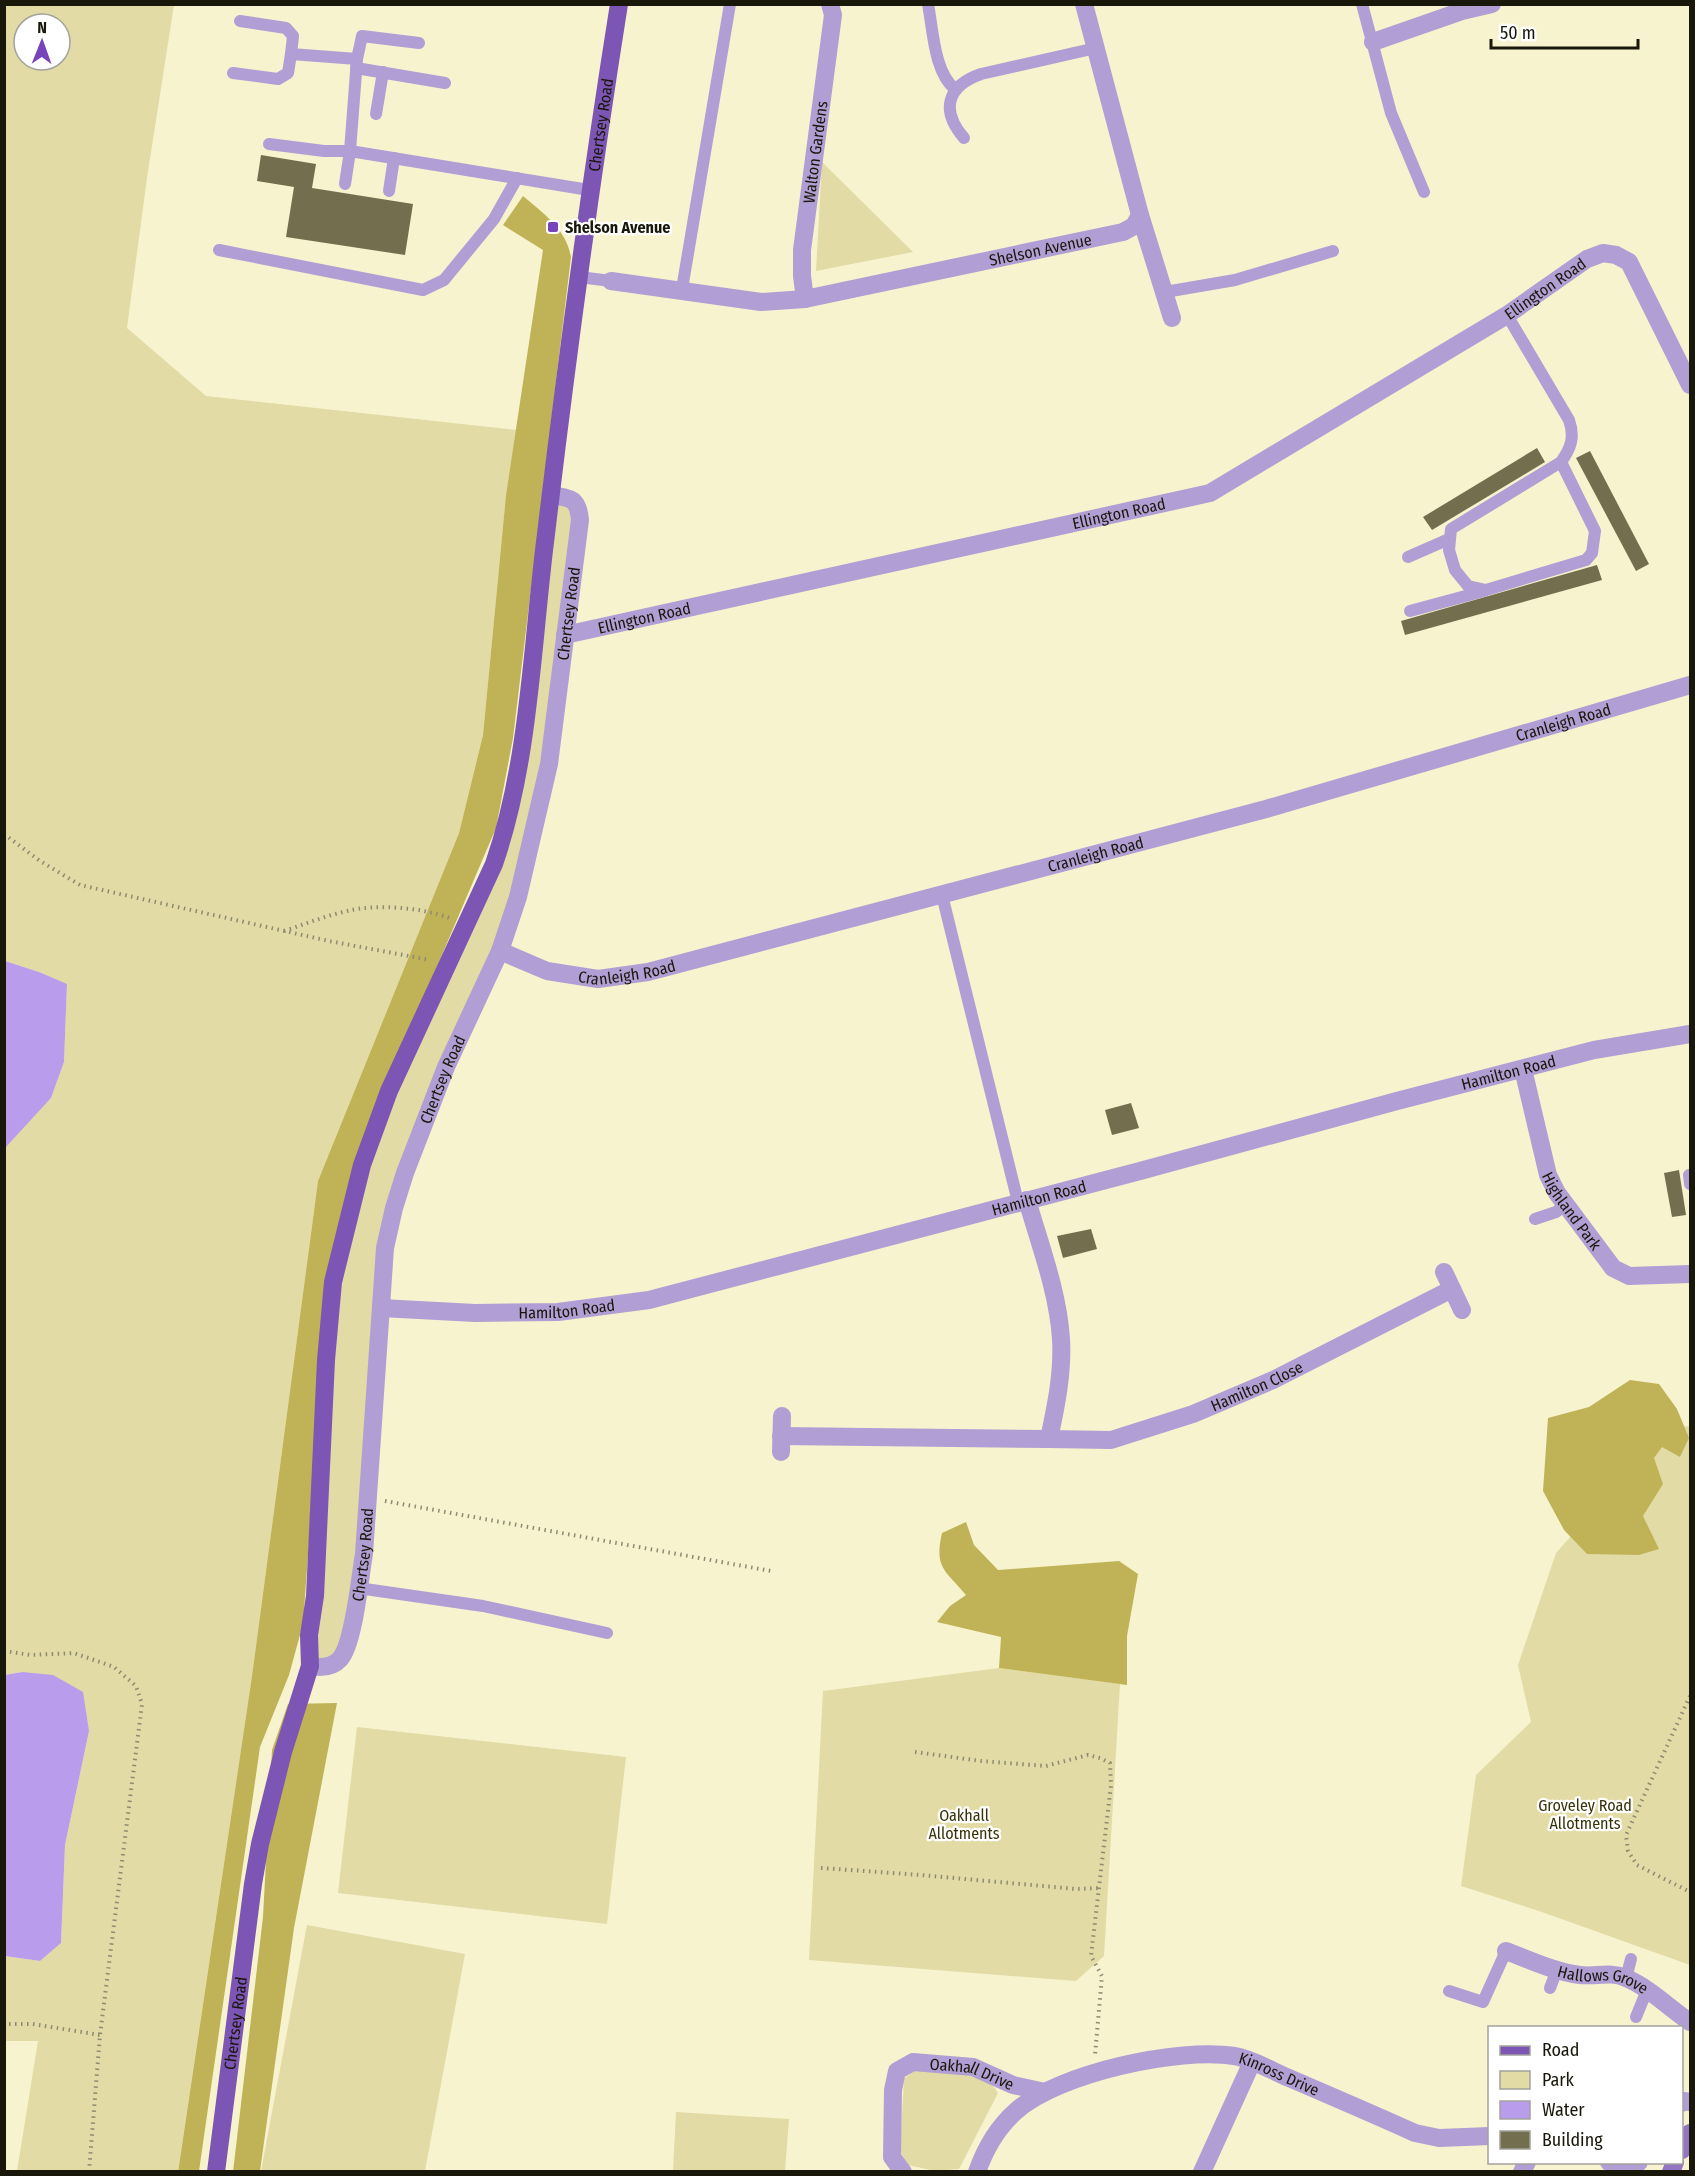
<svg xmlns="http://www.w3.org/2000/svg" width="1695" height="2176" font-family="'Fira Sans Condensed',sans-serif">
  <rect width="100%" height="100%" fill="#f7f3cf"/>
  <g fill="#e2dba5" fill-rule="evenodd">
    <path d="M5 5H174L147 178 127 328 206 396 516 430 506 495 483 735 459 833 318 1181 252 1676 178 2171H17L38 2041H5V1956L40 1961 61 1943 65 1845 89 1731 22 1672 5 1675 4 1148 51 1098 64 1062 67 985 39 972 5 961ZM24 24H60V60H24Z"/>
    <polygon points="822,162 913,252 816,271"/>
    <polygon points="560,497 580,520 518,897 394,1209 346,1651 320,1668 309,1635 326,1360 362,1165 494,864"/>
    <polygon points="1690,1426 1690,1965 1539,1911 1461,1886 1476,1775 1531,1722 1518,1665 1556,1553 1666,1428"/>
    <polygon points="999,1668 1120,1684 1104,1956 1076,1981 809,1960 823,1691"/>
    <polygon points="357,1727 626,1757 607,1924 338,1893"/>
    <polygon points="307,1925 465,1954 425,2171 261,2171"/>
    <path d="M917 2069C941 2071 985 2069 998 2093L959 2169 935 2171 908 2165 900 2151 904 2079Z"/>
    <polygon points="676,2112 789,2119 785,2171 673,2171"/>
  </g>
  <g fill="#c0b357">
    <path d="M523 196C544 214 566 229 571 257L513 738 496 828 363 1140 327 1294 303 1624 289 1675 260 1747 199 2171 178 2172 252 1676 318 1181 459 833 483 735 506 495 543 250 503 225Z"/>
    <polygon points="1630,1380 1659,1384 1677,1409 1689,1438 1680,1457 1662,1447 1654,1458 1663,1484 1643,1516 1659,1549 1639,1555 1587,1554 1564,1530 1543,1491 1548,1418 1589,1407"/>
    <path d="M966 1522 974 1545 998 1570 1119 1561 1138 1574 1127 1636V1685L999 1668 1001 1637 937 1622 950 1606 966 1595C945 1570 934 1568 942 1533Z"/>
    <polygon points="337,1703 294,1928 260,2171 233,2172 263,1917 272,1750 288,1704"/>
  </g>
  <g fill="#b99ceb">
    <polygon points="5,961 39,972 67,984 64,1062 51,1098 5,1148"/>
    <polygon points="22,1672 53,1675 83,1692 89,1731 65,1845 61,1943 40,1961 5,1956 5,1675"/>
  </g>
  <g fill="#736f4e">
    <polygon points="261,155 316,164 312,188 413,204 405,255 286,237 294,187 257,181"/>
    <polygon points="1537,448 1545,462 1432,530 1423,517"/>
    <polygon points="1590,451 1649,564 1636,571 1576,458"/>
    <polygon points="1597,565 1602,580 1405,635 1401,621"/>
    <polygon points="1131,1103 1139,1128 1112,1135 1105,1110"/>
    <polygon points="1679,1170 1686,1215 1672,1217 1664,1173"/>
    <polygon points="1091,1229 1097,1249 1063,1258 1057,1236"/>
  </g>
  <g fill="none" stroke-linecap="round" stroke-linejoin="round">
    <g stroke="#8e8b72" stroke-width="4" stroke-dasharray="1.5 4.5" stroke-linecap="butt">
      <polyline points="4,834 40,861 80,885 329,941 430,960"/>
      <path d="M284 931C305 924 325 916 347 911 375 904 421 907 449 918"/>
      <polyline points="385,1501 771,1571"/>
      <polyline points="4,1651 31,1655 74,1653 114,1667 136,1686 142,1704 100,2035 89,2172"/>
      <polyline points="1690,1696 1626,1835 1628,1851 1637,1865 1690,1892"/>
      <polyline points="915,1752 981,1761 1046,1766 1088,1755 1100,1758 1110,1763 1111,1785 1091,1956 1102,1976 1095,2055"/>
      <polyline points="821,1868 921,1875 1076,1889 1100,1888"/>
      <polyline points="4,2027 8,2024 33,2024 100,2035"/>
    </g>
    <g stroke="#b19ed4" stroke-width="12">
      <path d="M928 4C933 30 934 72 955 89"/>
      <polyline points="1362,4 1391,113 1424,192"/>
      <polyline points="240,21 286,28 293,36 291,54 357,59"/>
      <polyline points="419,43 362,36 357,59 350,151 589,190"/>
      <polyline points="356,68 445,83"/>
      <polyline points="233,73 278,79 288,73 291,54"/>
      <polyline points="376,114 383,72"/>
      <path d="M964 138C940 110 947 86 981 74L1096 48"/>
      <polyline points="269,144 324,151 350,151 345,184"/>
      <polyline points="389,191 394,158"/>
      <polyline points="219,250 423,290 444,280 494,219 517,178"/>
      <polyline points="579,277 611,281"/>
      <polyline points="682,289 730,4"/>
      <polyline points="1165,292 1235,280 1333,251"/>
      <path d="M1507 315 1569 420C1575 437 1571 448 1561 462L1451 529 1449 550 1455 570 1468 586 1486 590 1586 560 1592 553 1595 531 1561 462"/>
      <polyline points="1408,557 1449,539"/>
      <polyline points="1410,611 1484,591"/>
      <polyline points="942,895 1018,1202"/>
      <polyline points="1689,1175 1690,1184"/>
      <polyline points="1535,1219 1556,1212 1565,1205"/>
      <polyline points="358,1588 483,1606 607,1633"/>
      <polyline points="1626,1978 1631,1959"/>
      <polyline points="1550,1988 1557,1970"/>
      <polyline points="1449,1991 1483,2002 1506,1951"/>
      <polyline points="1636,2017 1647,1990"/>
    </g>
    <g stroke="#b19ed4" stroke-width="18">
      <polyline points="1084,4 1140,215 1172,318"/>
      <polyline points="1373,42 1462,11 1492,4"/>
      <path id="s1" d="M611 281 761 302 805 299 1123 232 1134 226 1140 215"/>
      <path id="s2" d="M805 299 802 276V250L833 15 830 4"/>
      <path id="s3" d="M565 635 1210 493 1507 315 1587 259 1603 253 1616 255 1629 262 1690 385"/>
      <path id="s4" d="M500 951 547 971 598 979 648 972 1266 809 1690 685"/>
      <path id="s5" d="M1523 1069 1548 1175 1557 1193 1613 1268 1629 1276 1690 1274"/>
      <path id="s6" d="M1027 1200C1040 1245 1058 1292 1061 1339 1063 1373 1056 1406 1049 1439L1111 1440 1193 1414 1273 1380 1452 1289"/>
      <polyline points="1444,1272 1462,1310"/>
      <path id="s7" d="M381 1308 475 1313 558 1312 649 1300 1140 1171 1397 1101 1594 1050 1690 1034"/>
      <polyline points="781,1436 1049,1439"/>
      <polyline points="781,1452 782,1416"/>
      <path id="s8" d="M310 1666C321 1668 332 1668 340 1659 354 1644 360 1576 364 1554L385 1248 394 1208 405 1173 446 1067 500 951 518 897 549 764 580 520C578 498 571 498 550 495"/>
      <path id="s9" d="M1506 1951C1530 1960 1555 1972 1580 1975 1596 1977 1610 1971 1626 1978 1650 1988 1669 2008 1690 2022"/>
      <polyline points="1682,2103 1684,2101 1690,2102"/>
      <path d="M1609 2162C1622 2167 1627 2171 1639 2162"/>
      <path id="s10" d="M903 2172 892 2157 893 2090 897 2071 913 2062 973 2067 1013 2085 1045 2092"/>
      <path id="s11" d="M977 2172C985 2149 998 2127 1016 2111 1058 2073 1180 2047 1234 2056 1253 2059 1272 2071 1289 2078 1331 2096 1373 2114 1415 2133L1439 2138 1490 2136"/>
      <polyline points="1202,2172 1252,2062"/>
      <polyline points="1522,2172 1527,2162"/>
    </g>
    <g stroke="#9275c3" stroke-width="18">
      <polyline points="1682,2150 1690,2133"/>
      <polyline points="1671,2172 1675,2162"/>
    </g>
    <path stroke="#7c55b5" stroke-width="18" id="s12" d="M216 2172 253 1884 260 1844 283 1752 310 1666 309 1635 315 1596 326 1360 333 1282 362 1165 389 1091 494 864C530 760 532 642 546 534 567 357 591 180 619 4"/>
  </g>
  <rect fill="#7844bb" stroke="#fff" stroke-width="2" x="547" y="221" width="12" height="12" rx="3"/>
  <g text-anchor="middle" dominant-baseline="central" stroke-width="4.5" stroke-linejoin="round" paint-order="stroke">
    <g font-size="16" fill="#19170a" stroke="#fff">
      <text stroke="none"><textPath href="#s12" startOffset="2098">Chertsey Road</textPath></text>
      <text stroke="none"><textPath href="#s2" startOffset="148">Walton Gardens</textPath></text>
      <text stroke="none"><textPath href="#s1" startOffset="436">Shelson Avenue</textPath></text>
      <text stroke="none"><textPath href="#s3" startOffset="1053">Ellington Road</textPath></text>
      <text stroke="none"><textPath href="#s3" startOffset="567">Ellington Road</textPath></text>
      <text stroke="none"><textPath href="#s8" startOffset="1112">Chertsey Road</textPath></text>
      <text stroke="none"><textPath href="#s3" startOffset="81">Ellington Road</textPath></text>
      <text stroke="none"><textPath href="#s4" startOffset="1102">Cranleigh Road</textPath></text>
      <text stroke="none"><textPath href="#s4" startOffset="616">Cranleigh Road</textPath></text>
      <text stroke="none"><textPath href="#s4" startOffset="132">Cranleigh Road</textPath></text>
      <text stroke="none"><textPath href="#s7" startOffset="1158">Hamilton Road</textPath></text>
      <text stroke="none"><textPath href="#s8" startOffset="626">Chertsey Road</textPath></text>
      <text stroke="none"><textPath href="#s7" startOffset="672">Hamilton Road</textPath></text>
      <text stroke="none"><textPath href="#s5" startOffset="152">Highland Park</textPath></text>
      <text stroke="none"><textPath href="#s7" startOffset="186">Hamilton Road</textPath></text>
      <text stroke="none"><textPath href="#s6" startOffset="462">Hamilton Close</textPath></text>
      <text stroke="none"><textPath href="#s8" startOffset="140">Chertsey Road</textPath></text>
      <text stroke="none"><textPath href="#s9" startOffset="102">Hallows Grove</textPath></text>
      <text stroke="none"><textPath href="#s12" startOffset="150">Chertsey Road</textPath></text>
      <text stroke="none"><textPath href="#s10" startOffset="184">Oakhall Drive</textPath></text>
      <text stroke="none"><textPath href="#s11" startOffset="351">Kinross Drive</textPath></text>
    </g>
    <g font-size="16" font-weight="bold" fill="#19170a" stroke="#fff" text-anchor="start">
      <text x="565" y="227">Shelson Avenue</text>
    </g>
    <g font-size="16" fill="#38330a" stroke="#fff">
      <text x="1585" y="1805">Groveley Road<tspan x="1585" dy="18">Allotments</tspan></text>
      <text x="964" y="1815">Oakhall<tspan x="964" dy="18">Allotments</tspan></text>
    </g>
  </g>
  <rect width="1695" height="2176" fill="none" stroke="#19170a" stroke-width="12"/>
  <rect x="1488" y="2026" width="195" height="138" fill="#ffffff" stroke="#a3a29d" stroke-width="1.5"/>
  <rect x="1500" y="2046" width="30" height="9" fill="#7c55b5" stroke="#a3a29d" stroke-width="1.5"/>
  <text x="1542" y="2056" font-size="18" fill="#19170a">Road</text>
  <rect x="1500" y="2071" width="30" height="18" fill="#e2dba5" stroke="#a3a29d" stroke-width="1.5"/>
  <text x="1542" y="2086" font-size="18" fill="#19170a">Park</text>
  <rect x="1500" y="2101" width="30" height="18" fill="#b99ceb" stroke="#a3a29d" stroke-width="1.5"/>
  <text x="1542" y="2116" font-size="18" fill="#19170a">Water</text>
  <rect x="1500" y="2131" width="30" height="18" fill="#736f4e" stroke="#a3a29d" stroke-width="1.5"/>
  <text x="1542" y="2146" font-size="18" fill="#19170a">Building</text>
  <g transform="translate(42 42) rotate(1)"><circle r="28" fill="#ffffff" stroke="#a3a29d" stroke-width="1.5"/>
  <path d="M0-4.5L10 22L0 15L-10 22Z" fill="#7844bb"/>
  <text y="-9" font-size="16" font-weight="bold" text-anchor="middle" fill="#19170a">N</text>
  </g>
  <path d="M1491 39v9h147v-9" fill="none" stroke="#19170a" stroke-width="3"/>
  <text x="1500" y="39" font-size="18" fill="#19170a" stroke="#ffffff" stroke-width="4.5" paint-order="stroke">50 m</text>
</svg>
